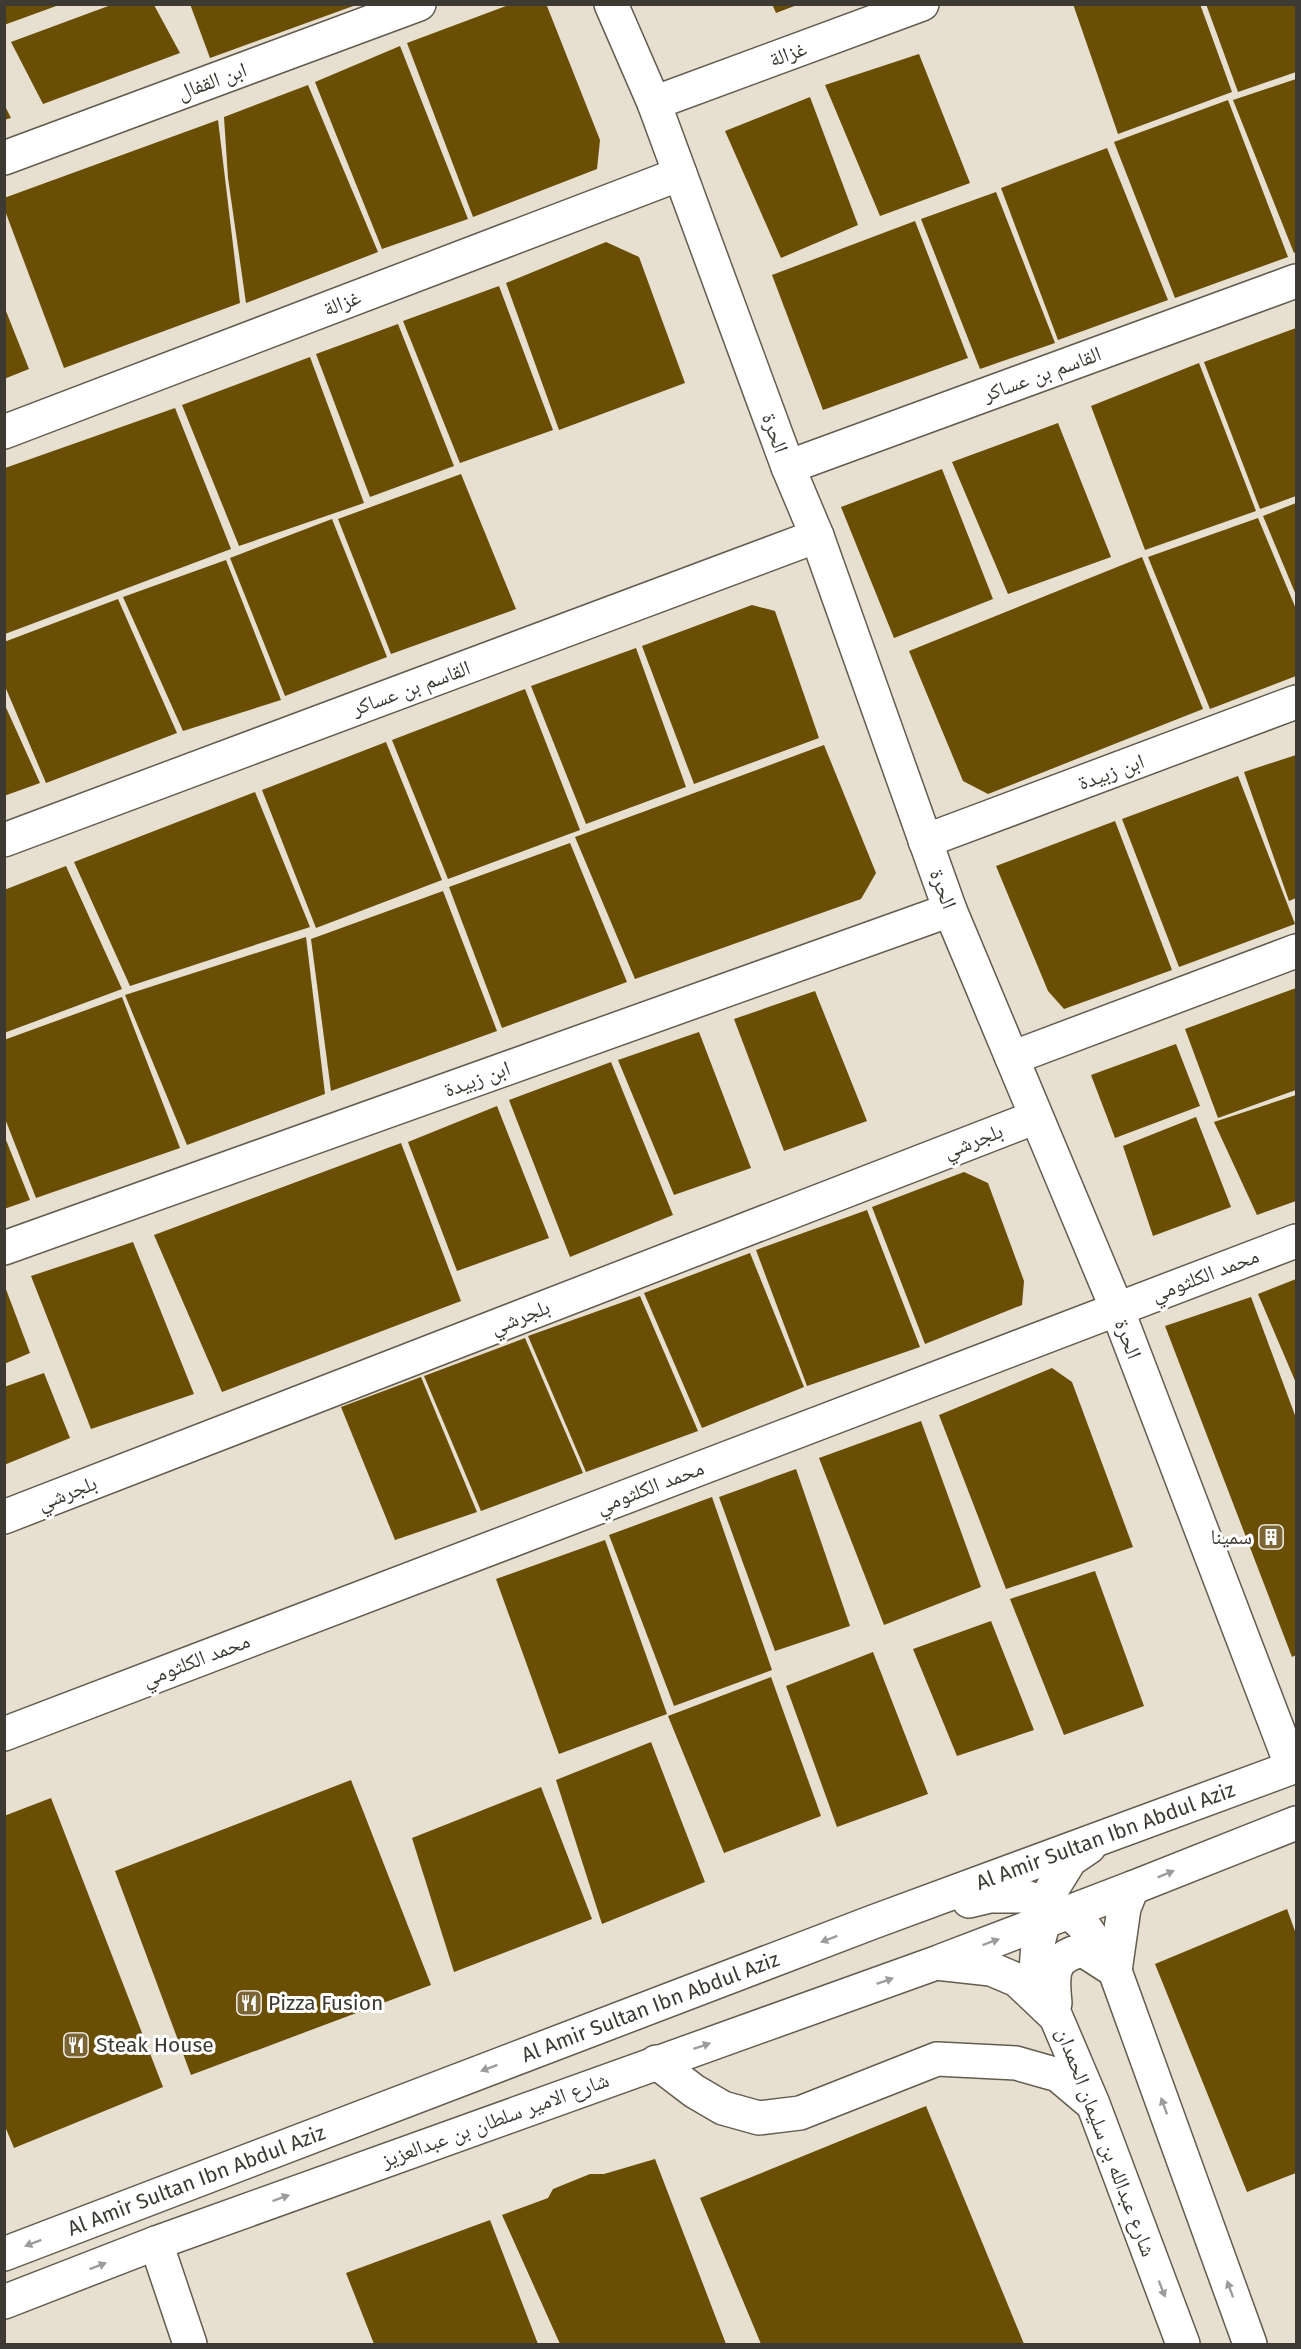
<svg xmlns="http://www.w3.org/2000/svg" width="1301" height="2349" font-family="'Fira Sans','Noto Naskh Arabic',sans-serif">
  <rect width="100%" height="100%" fill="#e7dfd0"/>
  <g fill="#6a4e04">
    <polygon points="4,4 59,4 59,5 4,25"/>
    <polygon points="190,4 355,4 356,5 210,58"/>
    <polygon points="511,4 547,6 600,140 597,169 473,217 407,43"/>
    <polygon points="772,4 797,4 797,5 776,13"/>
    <polygon points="1073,4 1200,4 1232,92 1118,134"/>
    <polygon points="1206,4 1296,4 1296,72 1238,92"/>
    <polygon points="111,5 154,5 180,53 43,104 11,42"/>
    <polygon points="400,46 468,219 382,249 315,82"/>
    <polygon points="919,54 970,183 880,216 825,85"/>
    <polygon points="1296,79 1296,252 1294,253 1233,100"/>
    <polygon points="308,85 378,252 246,303 228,178 224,117"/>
    <polygon points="810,97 858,225 781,258 725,131"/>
    <polygon points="1228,100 1288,257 1175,298 1114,142"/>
    <polygon points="4,104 11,118 4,120"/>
    <polygon points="218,120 240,303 64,368 4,208 4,198"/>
    <polygon points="1107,148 1168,300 1058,340 1001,188"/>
    <polygon points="996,192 1055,343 980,369 921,219"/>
    <polygon points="915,221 968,358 823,410 772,275"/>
    <polygon points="606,242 639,257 685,383 559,430 506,283"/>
    <polygon points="499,286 553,430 460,463 403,321"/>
    <polygon points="4,306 29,369 4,379"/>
    <polygon points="398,324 454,466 370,497 316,354"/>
    <polygon points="1296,328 1296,496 1260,509 1204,362"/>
    <polygon points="310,357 364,503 239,546 182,405"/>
    <polygon points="1199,363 1256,511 1145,550 1091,406"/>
    <polygon points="175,408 231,549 5,634 5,468"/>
    <polygon points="1058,423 1111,557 1008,594 952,462"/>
    <polygon points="942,469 993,599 894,638 841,507"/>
    <polygon points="461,474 516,609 391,654 338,519"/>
    <polygon points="1296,503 1296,595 1263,516"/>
    <polygon points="1258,518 1296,609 1296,676 1210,709 1148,557"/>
    <polygon points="332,519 387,657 285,696 230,558"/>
    <polygon points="1142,557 1203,709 988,794 963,781 909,651"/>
    <polygon points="226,560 281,700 183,731 123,597"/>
    <polygon points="118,599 177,733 46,783 4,684 4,642"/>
    <polygon points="752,605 775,611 819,738 694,784 642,646"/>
    <polygon points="636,648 686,787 586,824 531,686"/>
    <polygon points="525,689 580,830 448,879 392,740"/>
    <polygon points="4,703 40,783 4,796"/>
    <polygon points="386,742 442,880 316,928 262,790"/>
    <polygon points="824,745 876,873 861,899 635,979 575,837"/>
    <polygon points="1296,755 1296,898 1289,901 1244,772"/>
    <polygon points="1238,776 1295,924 1179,967 1122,819"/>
    <polygon points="255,792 310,927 130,986 74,862"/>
    <polygon points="1115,821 1172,970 1064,1009 1048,991 996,866"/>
    <polygon points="570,843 627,982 502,1028 449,887"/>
    <polygon points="66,866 122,989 4,1033 4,890"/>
    <polygon points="443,891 497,1031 331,1091 311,939"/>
    <polygon points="306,937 325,1094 187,1145 125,995"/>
    <polygon points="1296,988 1296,1090 1218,1118 1185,1029"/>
    <polygon points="815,991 867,1121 784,1151 734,1019"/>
    <polygon points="122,997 180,1148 36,1198 4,1116 4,1040"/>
    <polygon points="699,1032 751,1168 674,1195 618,1060"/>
    <polygon points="1176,1044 1200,1106 1115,1138 1091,1075"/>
    <polygon points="611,1062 673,1215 570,1257 509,1100"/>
    <polygon points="1296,1095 1296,1201 1257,1215 1214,1122"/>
    <polygon points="497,1106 549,1238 457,1271 408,1142"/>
    <polygon points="1196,1117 1231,1207 1153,1236 1123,1146"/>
    <polygon points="4,1135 30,1200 4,1209"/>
    <polygon points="401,1143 461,1301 222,1392 154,1235"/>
    <polygon points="964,1172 988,1183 1024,1281 1022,1305 925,1344 872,1207"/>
    <polygon points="867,1210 920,1347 807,1386 756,1250"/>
    <polygon points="133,1242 194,1394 91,1429 31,1276"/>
    <polygon points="750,1253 804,1387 702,1428 644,1293"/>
    <polygon points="1296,1279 1296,1383 1258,1294"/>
    <polygon points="4,1284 30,1353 4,1364"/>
    <polygon points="640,1296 698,1431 586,1472 528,1336"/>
    <polygon points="1251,1297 1296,1418 1296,1655 1292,1657 1165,1326"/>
    <polygon points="525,1338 583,1473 481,1511 424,1376"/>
    <polygon points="1052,1368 1072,1382 1133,1547 1006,1589 939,1415"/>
    <polygon points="44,1373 70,1438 4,1465 4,1387"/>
    <polygon points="421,1377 477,1512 395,1540 341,1407"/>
    <polygon points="921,1421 981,1587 884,1625 819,1458"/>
    <polygon points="796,1469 850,1626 775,1651 719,1497"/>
    <polygon points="712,1497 772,1670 674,1706 609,1535"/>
    <polygon points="605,1540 667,1714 559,1754 496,1579"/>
    <polygon points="1095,1571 1144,1706 1064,1735 1010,1599"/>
    <polygon points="991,1621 1034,1730 957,1756 913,1649"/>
    <polygon points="873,1652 928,1794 837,1827 786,1686"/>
    <polygon points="771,1677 821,1816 724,1853 668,1716"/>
    <polygon points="651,1742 705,1882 602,1924 556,1780"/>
    <polygon points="351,1780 431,1985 191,2075 115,1871"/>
    <polygon points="541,1787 592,1919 454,1972 412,1838"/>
    <polygon points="51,1798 163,2087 14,2148 4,2124 4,1816"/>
    <polygon points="1287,1909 1296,1934 1296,2173 1247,2192 1155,1964"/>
    <polygon points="926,2106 1024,2344 761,2344 700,2198"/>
    <polygon points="655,2159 726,2344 560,2344 502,2215 548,2198 553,2189 590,2174 604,2174"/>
    <polygon points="490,2220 538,2344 374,2344 346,2273"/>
  </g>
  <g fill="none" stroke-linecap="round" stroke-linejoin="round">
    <g stroke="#635c4f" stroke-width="36">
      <g id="minor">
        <polyline points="611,4 654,103 788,467 817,536 950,910 1117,1309 1292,1767"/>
        <polyline points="654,103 922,4"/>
        <polyline points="4,158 419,4"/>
        <polyline points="4,432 680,174"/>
        <polyline points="788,467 1296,281"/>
        <polyline points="4,840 817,536"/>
        <polyline points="925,841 1296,702"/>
        <polyline points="1012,1058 1296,951"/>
        <polyline points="4,1248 950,910"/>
        <polyline points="4,1517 1036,1117"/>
        <polyline points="4,1734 1296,1241"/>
        <polyline points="969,1901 990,1896 1023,1896 1070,1913 1084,1926 1115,1971 1250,2344"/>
        <polyline points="941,1961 1132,1888"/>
        <polyline points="1115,1971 1124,1908 1132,1888 1296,1823"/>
        <path d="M1055 2003C1052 1974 1051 1957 1083 1950L1114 1970"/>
        <polyline points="1052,2008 1036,1971 1038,1943 1046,1913 1044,1902 1070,1860 1089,1847"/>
        <polyline points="656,2062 694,2091 723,2108 759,2118 800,2113 937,2059 1016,2063 1058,2075 1090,2102"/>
        <polyline points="156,2243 190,2344"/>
        <path id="s1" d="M4 2254 873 1922 1296 1766"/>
        <polyline points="4,2302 156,2243 936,1963 991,1969 1017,1980 1056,2017 1093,2104 1183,2344"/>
      </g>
    </g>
    <use href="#minor" stroke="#fff" stroke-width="33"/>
  </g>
  <defs><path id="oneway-solid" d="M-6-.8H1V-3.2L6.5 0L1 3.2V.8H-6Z" transform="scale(1.5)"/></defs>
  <g fill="#9e9c9a">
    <use href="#oneway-solid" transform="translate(1166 1874) rotate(-22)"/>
    <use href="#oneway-solid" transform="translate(829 1939) rotate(159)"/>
    <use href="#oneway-solid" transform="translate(991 1942) rotate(-20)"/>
    <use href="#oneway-solid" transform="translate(885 1981) rotate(-19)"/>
    <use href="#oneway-solid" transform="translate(702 2046) rotate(-19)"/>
    <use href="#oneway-solid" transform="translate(489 2068) rotate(159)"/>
    <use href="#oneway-solid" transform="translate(1164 2106) rotate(-110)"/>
    <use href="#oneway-solid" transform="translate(281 2198) rotate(-20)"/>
    <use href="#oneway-solid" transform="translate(33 2243) rotate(159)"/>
    <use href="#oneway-solid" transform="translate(98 2266) rotate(-21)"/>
    <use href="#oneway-solid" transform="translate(1162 2289) rotate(69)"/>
    <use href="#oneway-solid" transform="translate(1230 2289) rotate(-110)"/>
  </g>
  <defs>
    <g id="building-square" transform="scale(1.35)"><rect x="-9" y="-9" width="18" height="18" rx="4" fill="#7c6535" stroke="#fff"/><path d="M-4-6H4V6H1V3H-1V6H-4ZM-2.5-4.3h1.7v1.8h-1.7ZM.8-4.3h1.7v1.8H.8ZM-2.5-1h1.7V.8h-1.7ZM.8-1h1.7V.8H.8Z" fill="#fff"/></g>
    <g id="restaurant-square" transform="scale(1.35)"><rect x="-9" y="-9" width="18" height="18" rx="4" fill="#7c6535" stroke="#fff"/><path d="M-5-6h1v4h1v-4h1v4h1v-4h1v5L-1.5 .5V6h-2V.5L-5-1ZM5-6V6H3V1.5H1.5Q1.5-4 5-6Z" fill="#fff"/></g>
  </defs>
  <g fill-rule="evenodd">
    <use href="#building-square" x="1271" y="1537"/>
    <use href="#restaurant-square" x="249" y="2003"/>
    <use href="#restaurant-square" x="76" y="2045"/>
  </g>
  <g text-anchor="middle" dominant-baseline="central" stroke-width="6" stroke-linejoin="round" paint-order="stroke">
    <g font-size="21" fill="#3d3a34" stroke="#fff">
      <text transform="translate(788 54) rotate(-20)">غزالة</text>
      <text transform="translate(212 81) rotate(-20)">ابن القفال</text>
      <text transform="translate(342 303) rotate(-21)">غزالة</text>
      <text transform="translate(1042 374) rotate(-20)">القاسم بن عساكر</text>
      <text transform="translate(775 433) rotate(70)">الحرة</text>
      <text transform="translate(411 688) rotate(-20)">القاسم بن عساكر</text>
      <text transform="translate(1111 772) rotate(-20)">ابن زبيدة</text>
      <text transform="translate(943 889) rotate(69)">الحرة</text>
      <text transform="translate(477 1079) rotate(-20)">ابن زبيدة</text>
      <text transform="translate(973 1141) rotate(-21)">بلجرشي</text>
      <text transform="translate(1205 1275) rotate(-21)">محمد الكلثومي</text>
      <text transform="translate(520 1317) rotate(-21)">بلجرشي</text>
      <text transform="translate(1128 1339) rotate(69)">الحرة</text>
      <text transform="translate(650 1487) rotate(-21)">محمد الكلثومي</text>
      <text transform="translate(67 1493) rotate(-21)">بلجرشي</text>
      <text transform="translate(196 1660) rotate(-21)">محمد الكلثومي</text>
      <text stroke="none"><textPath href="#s1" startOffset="1178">Al Amir Sultan Ibn Abdul Aziz</textPath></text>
      <text stroke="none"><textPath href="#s1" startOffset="692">Al Amir Sultan Ibn Abdul Aziz</textPath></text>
      <text transform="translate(495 2120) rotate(-20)">شارع الامير سلطان بن عبدالعزيز</text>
      <text transform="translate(1106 2142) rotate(69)">شارع عبدالله بن سليمان الحمدان</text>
      <text stroke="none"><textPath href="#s1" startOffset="206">Al Amir Sultan Ibn Abdul Aziz</textPath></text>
    </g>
    <g font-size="21" fill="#3d3a34" stroke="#fff" text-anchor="start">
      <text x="1252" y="1537" text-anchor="end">سمينا</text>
      <text x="268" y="2003">Pizza Fusion</text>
      <text x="96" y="2045">Steak House</text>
    </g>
  </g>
  <rect width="1301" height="2349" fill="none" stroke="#3d3a34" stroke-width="12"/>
</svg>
